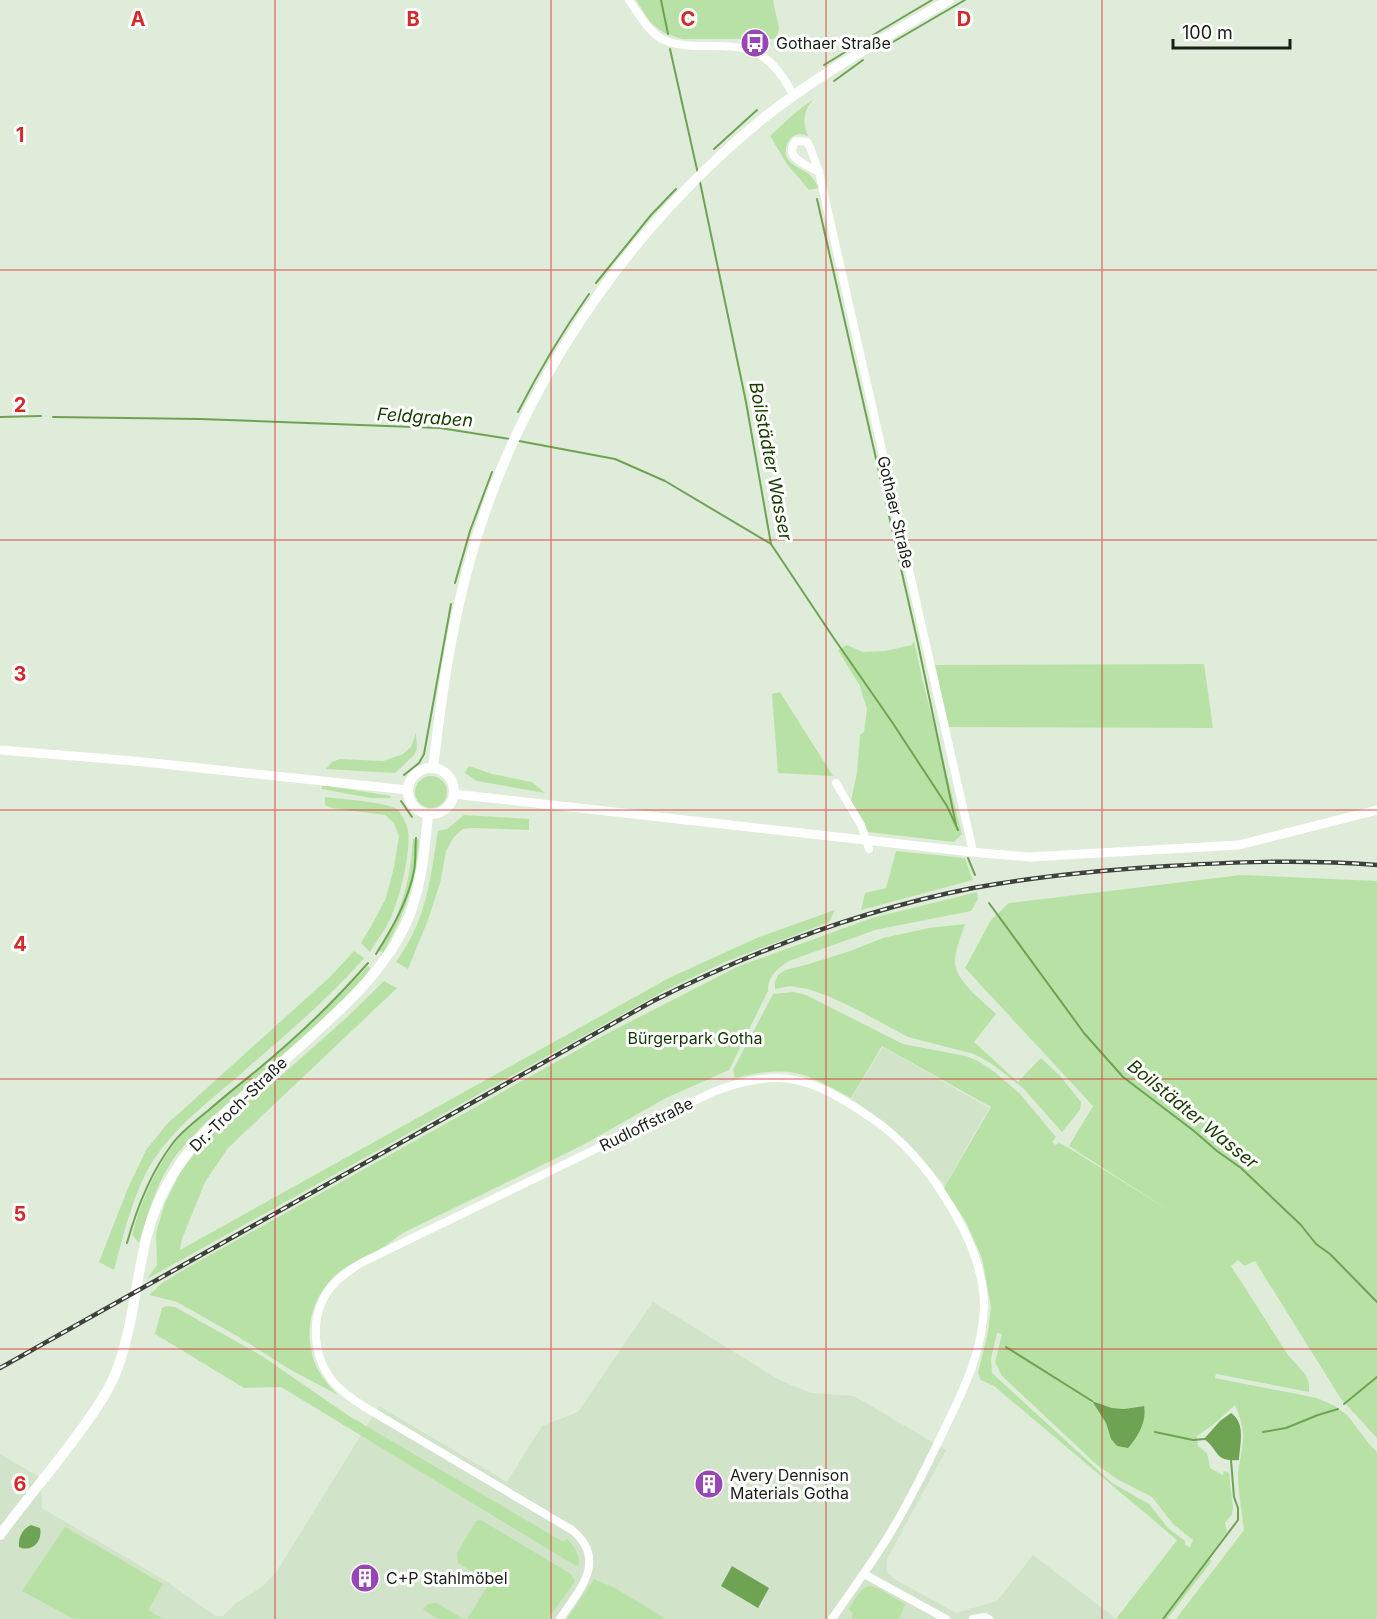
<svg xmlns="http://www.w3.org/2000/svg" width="1377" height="1619" font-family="Inter,sans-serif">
  <rect width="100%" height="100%" fill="#dfecd9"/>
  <g fill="#d1e3c9">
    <polygon points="883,1047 989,1108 945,1185 912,1148 878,1118 851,1099"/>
    <polygon points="653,1302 781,1381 811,1393 854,1396 946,1450 887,1559 886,1566 888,1573 896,1580 956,1613 997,1601 1033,1555 1114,1617 1113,1619 0,1619 0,1454 41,1478 42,1508 166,1581 205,1609 217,1616 223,1616 236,1603 262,1587 277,1571 379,1406 507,1482 542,1426 578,1412"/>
  </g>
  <g fill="#b8e2a5" fill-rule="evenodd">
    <polygon points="636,0 773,0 779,28 777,39 682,39 664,33 650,22"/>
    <path d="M815 98C803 109 802 121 808 136 803 134 799 133 794 136 789 138 787 143 786 148 783 164 801 167 810 175 814 179 816 183 819 188L809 190 787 164 770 136 796 112Z"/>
    <polygon points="914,641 923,682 962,834 954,842 868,832 851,801 857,773 860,735 864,732 867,709 860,686 838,650 847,645 863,652 885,651 912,645"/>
    <polygon points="1204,664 1213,728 949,727 935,665"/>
    <polygon points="780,692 833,776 778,773 772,694"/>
    <polygon points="416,733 417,749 414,755 395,773 326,769 332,762 340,759 383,761 403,754 411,747"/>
    <polygon points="469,766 492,774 532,782 545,793 477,781 465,773"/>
    <circle cx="431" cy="792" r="16"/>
    <polygon points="322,785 391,796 390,798 371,798 322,789"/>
    <path d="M325 797C340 799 389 802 398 810 402 815 407 824 408 831 411 850 401 893 393 912 388 926 378 939 370 952L361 943 374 921 386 898 394 867 399 836 394 823 385 815 332 808 325 805Z"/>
    <path d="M464 815 529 819V830L473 828 463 829 454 837 446 851 440 883 428 920 408 969 396 962C401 955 405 948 409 941 428 908 432 868 438 831L447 829Z"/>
    <path d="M413 839H419C416 884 405 914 383 953L377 950C383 940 391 929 396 917 407 892 411 866 413 839Z"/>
    <polygon points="896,851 965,858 973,880 861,910 865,893 886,888"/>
    <path d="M1241 875 1377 881V1438L1341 1399 1255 1261 1244 1266 1238 1260 1231 1266 1288 1355 1306 1375 1309 1384V1392L1216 1374 1215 1378 1317 1398 1335 1406 1348 1416 1370 1445 1377 1452V1619H1176L1244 1530C1242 1511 1238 1493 1238 1474 1239 1463 1242 1452 1243 1441 1244 1429 1240 1416 1235 1405L1213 1425 1197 1436 1198 1446 1207 1453 1210 1468 1223 1475 1224 1471 1229 1473 1233 1508 1232 1514 1225 1523 1227 1532 1208 1558 1212 1561 1167 1619H1116L1177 1540 994 1386 981 1380 978 1373 988 1332 991 1307 982 1258 966 1222 944 1188 991 1107 882 1046 851 1098C833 1089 815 1077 795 1073 775 1069 754 1074 735 1078L733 1070 773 994 793 992 806 995 903 1044 966 1056 978 1061 996 1073 1020 1094 1056 1137 1052 1142 1056 1145 1059 1143 1069 1148 1170 1211 1069 1146 1093 1106 965 968 991 920 1009 903ZM997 1333 1002 1334 995 1362 1002 1376 1096 1464 1117 1479 1152 1497 1173 1524 1193 1540 1190 1547 1185 1545V1541L1168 1528 1149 1504 1112 1483 992 1373 991 1359ZM1093 1401 1112 1408 1124 1409 1144 1406 1111 1439 1106 1423Z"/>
    <path d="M977 892 978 899 971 911 875 930 789 961C777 969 768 976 768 991L729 1070 666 1098 581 1146 403 1233C395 1238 388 1245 380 1249 367 1257 351 1262 339 1272 313 1294 303 1328 314 1361 319 1374 328 1385 338 1395L289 1369 237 1336 177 1302 149 1295 161 1284 183 1270 608 1033 739 966 872 918Z"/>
    <polygon points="835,910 829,922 725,962 666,990 147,1279 157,1265 156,1232 165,1203 180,1173 199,1147 247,1102 283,1074 344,1020 384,981 397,988 228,1148 205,1182 182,1239 180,1250 669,978 759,937"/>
    <path d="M965 924C961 936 955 949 955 962 956 982 983 1001 996 1014L974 1042 1018 1082 1041 1058 1060 1076 1081 1102 1080 1110 1062 1132 1023 1088 992 1064 974 1054 908 1037 856 1009 828 996 808 989 790 986 775 989V982L778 975 785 970 809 964 850 951 883 938 929 928Z"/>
    <path d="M354 951 364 958C325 1003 279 1040 235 1079 202 1107 168 1133 147 1171 131 1202 123 1237 114 1270L99 1262 128 1188 146 1150 167 1124 331 976Z"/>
    <path d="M368 966 370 968C360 986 342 1001 327 1015 286 1054 242 1090 200 1128 190 1140 178 1151 170 1164 155 1188 147 1216 139 1243L132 1235C140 1203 154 1171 174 1144 193 1119 228 1096 252 1075 293 1041 332 1005 368 966Z"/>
    <path d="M166 1306 175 1307 262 1356 349 1416 560 1540 564 1541 567 1539C575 1547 579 1553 579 1565L576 1566 281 1387 244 1388 155 1334 162 1308Z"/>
    <polygon points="481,1520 571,1574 575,1581 548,1619 467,1619 490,1582 458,1563 457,1553 476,1521"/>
    <polygon points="65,1527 163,1584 148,1610 163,1619 74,1619 22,1591"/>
    <polygon points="594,1579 615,1588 666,1619 567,1619"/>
    <path d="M871 1586 880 1589 905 1604 899 1619H851L853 1614 849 1609C855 1600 860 1587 871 1586Z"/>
    <polygon points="432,1603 437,1603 463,1619 438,1619 423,1609 428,1604"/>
  </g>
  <g fill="#6ea354">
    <path d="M1092 1401 1112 1408 1124 1409 1144 1406C1147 1421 1138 1437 1128 1448L1117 1446 1111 1439 1106 1423Z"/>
    <path d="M1231 1413C1246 1423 1240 1444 1239 1460 1214 1462 1220 1451 1204 1439L1220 1421Z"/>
    <path d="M31 1525 40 1528C43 1541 32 1553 19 1547 18 1538 22 1529 31 1525Z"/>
    <polygon points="732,1566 769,1588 758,1608 721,1586"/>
  </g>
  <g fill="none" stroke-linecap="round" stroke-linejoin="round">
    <g stroke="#6ea354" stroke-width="2">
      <polyline points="661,0 668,34"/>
      <polyline points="873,35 932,0"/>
      <polyline points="670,49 698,174"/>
      <polyline points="881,49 965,0"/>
      <polyline points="824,65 855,46"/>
      <polyline points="834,81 863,60"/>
      <polyline points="714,149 757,110"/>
      <polyline points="700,182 746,402 771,544 833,637 892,722 947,806 958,830"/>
      <polyline points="817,199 917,639 956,825"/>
      <polyline points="596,283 651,215 676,189"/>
      <path d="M518 412C539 371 562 332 589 294"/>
      <polyline points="0,417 41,416"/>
      <polyline points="53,417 200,419 440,428 510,439"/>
      <polyline points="519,441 615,459 665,481 771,544"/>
      <polyline points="455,583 470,531 492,472"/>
      <polyline points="404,775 419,763 424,754 451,604"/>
      <polyline points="401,801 412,817"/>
      <polyline points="968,858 975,875"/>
      <polyline points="989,903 1084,1033 1123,1077 1194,1131 1217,1151 1241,1168 1301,1225 1316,1244 1330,1254 1377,1302"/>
      <path d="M376 954C392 929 408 901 414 871 416 860 415 849 416 838"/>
      <path d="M127 1243C137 1207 150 1173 173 1143 183 1130 197 1120 210 1109 225 1096 240 1084 256 1071 296 1038 334 1002 368 963"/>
      <polyline points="1006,1347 1092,1401"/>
      <polyline points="1344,1404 1377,1377"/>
      <polyline points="1155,1432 1193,1440 1205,1439"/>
      <polyline points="1263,1432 1286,1428 1318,1415 1338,1409"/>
      <polyline points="1163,1619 1238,1520 1238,1508 1234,1497 1231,1460"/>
    </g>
    <g stroke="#fff" stroke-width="8">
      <path d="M629 0C639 14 647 30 662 39 673 45 687 46 699 46 750 45 768 48 794 96"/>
      <path d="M819 172C808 166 782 157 796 141L807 142 810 147 819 172 973 852"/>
      <polyline points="836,783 861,825 869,849"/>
      <polyline points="864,1574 946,1619"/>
      <path d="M560 1619C580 1589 608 1560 572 1530L363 1406C354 1400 345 1394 337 1386 312 1360 308 1316 331 1287 339 1277 350 1270 361 1263L713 1092C783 1065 814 1079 873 1119 902 1139 928 1169 946 1199 966 1230 983 1266 984 1304 984 1348 964 1389 945 1428 927 1466 908 1505 886 1540 869 1567 850 1593 832 1619"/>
      <polyline points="973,1619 985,1617 989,1619"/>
    </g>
    <g stroke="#fff" stroke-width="9">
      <polyline points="0,750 134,761 408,790"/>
      <polyline points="454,794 981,853 1030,857 1239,845 1377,810"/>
    </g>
    <g stroke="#fff" stroke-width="10">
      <circle cx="431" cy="791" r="23"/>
      <path d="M433 768C441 700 450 633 468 567 515 393 622 235 760 121 818 74 885 38 949 0"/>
      <path d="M0 1535C24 1502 51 1471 75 1438 89 1419 104 1399 114 1377 133 1332 135 1282 147 1235 158 1193 180 1158 210 1127 239 1101 267 1075 296 1050 340 1010 388 970 410 914 422 881 425 848 428 814"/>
    </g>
    <g stroke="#3c4139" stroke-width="4.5">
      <path id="rail" d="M0 1368 653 1001C755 950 861 910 973 888 1033 877 1094 871 1154 867 1229 862 1303 859 1377 865"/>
    </g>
    <use href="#rail" stroke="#fff" stroke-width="2" stroke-dasharray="7" stroke-linecap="butt"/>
  </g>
  <path fill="none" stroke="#d62828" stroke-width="1.5" stroke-opacity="0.55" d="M275 0V1619M551 0V1619M826 0V1619M1102 0V1619M0 270H1377M0 540H1377M0 810H1377M0 1079H1377M0 1349H1377"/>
  <defs>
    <g id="bus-disc" transform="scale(1.5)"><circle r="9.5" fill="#9846b5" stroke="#fff"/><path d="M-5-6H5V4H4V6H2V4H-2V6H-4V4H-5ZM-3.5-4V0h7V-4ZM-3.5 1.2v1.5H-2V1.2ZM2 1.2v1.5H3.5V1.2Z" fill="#fff"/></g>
    <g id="building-disc" transform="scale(1.5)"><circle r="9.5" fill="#9846b5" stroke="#fff"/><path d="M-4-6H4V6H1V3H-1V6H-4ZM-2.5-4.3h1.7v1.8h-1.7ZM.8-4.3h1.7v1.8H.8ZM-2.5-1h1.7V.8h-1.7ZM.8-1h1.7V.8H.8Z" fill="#fff"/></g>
  </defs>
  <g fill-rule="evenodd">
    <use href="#bus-disc" x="755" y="43"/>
    <use href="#building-disc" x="709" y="1484"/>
    <use href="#building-disc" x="365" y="1578"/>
  </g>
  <g text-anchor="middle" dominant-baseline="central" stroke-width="6" stroke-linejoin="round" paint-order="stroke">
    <g font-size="16" fill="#1a1e18" stroke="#fff" text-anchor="start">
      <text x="776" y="43">Gothaer Straße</text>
      <text x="730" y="1475">Avery Dennison<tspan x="730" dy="18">Materials Gotha</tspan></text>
      <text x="386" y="1578">C+P Stahlmöbel</text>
    </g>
    <g font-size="16" fill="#1a1e18" stroke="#fff">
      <text transform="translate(896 512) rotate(77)">Gothaer Straße</text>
      <text transform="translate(238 1104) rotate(-44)">Dr.-Troch-Straße</text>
      <text transform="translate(646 1124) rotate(-26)">Rudloffstraße</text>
    </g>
    <g font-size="16" fill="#143600" stroke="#fff">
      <text x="695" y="1038">Bürgerpark Gotha</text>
    </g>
    <g font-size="18" font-style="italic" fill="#193b01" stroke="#fff">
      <text transform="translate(425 417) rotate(4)">Feldgraben</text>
      <text transform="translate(771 461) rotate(79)">Boilstädter Wasser</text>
      <text transform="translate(1193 1114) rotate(39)">Boilstädter Wasser</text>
    </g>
  </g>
  <g font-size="20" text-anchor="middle" font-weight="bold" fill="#d62828" stroke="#fff" stroke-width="6" stroke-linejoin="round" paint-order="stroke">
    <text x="138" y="26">A</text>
    <text x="413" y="26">B</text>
    <text x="688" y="26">C</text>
    <text x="964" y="26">D</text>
    <text x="20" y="142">1</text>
    <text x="20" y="412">2</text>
    <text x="20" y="681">3</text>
    <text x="20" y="951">4</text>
    <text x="20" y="1221">5</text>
    <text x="20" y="1491">6</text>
  </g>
  <path d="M1173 39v9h117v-9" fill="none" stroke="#1a1e18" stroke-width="3"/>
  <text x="1182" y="39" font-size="18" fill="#1a1e18" stroke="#ffffff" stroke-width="4.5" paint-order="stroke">100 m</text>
</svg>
